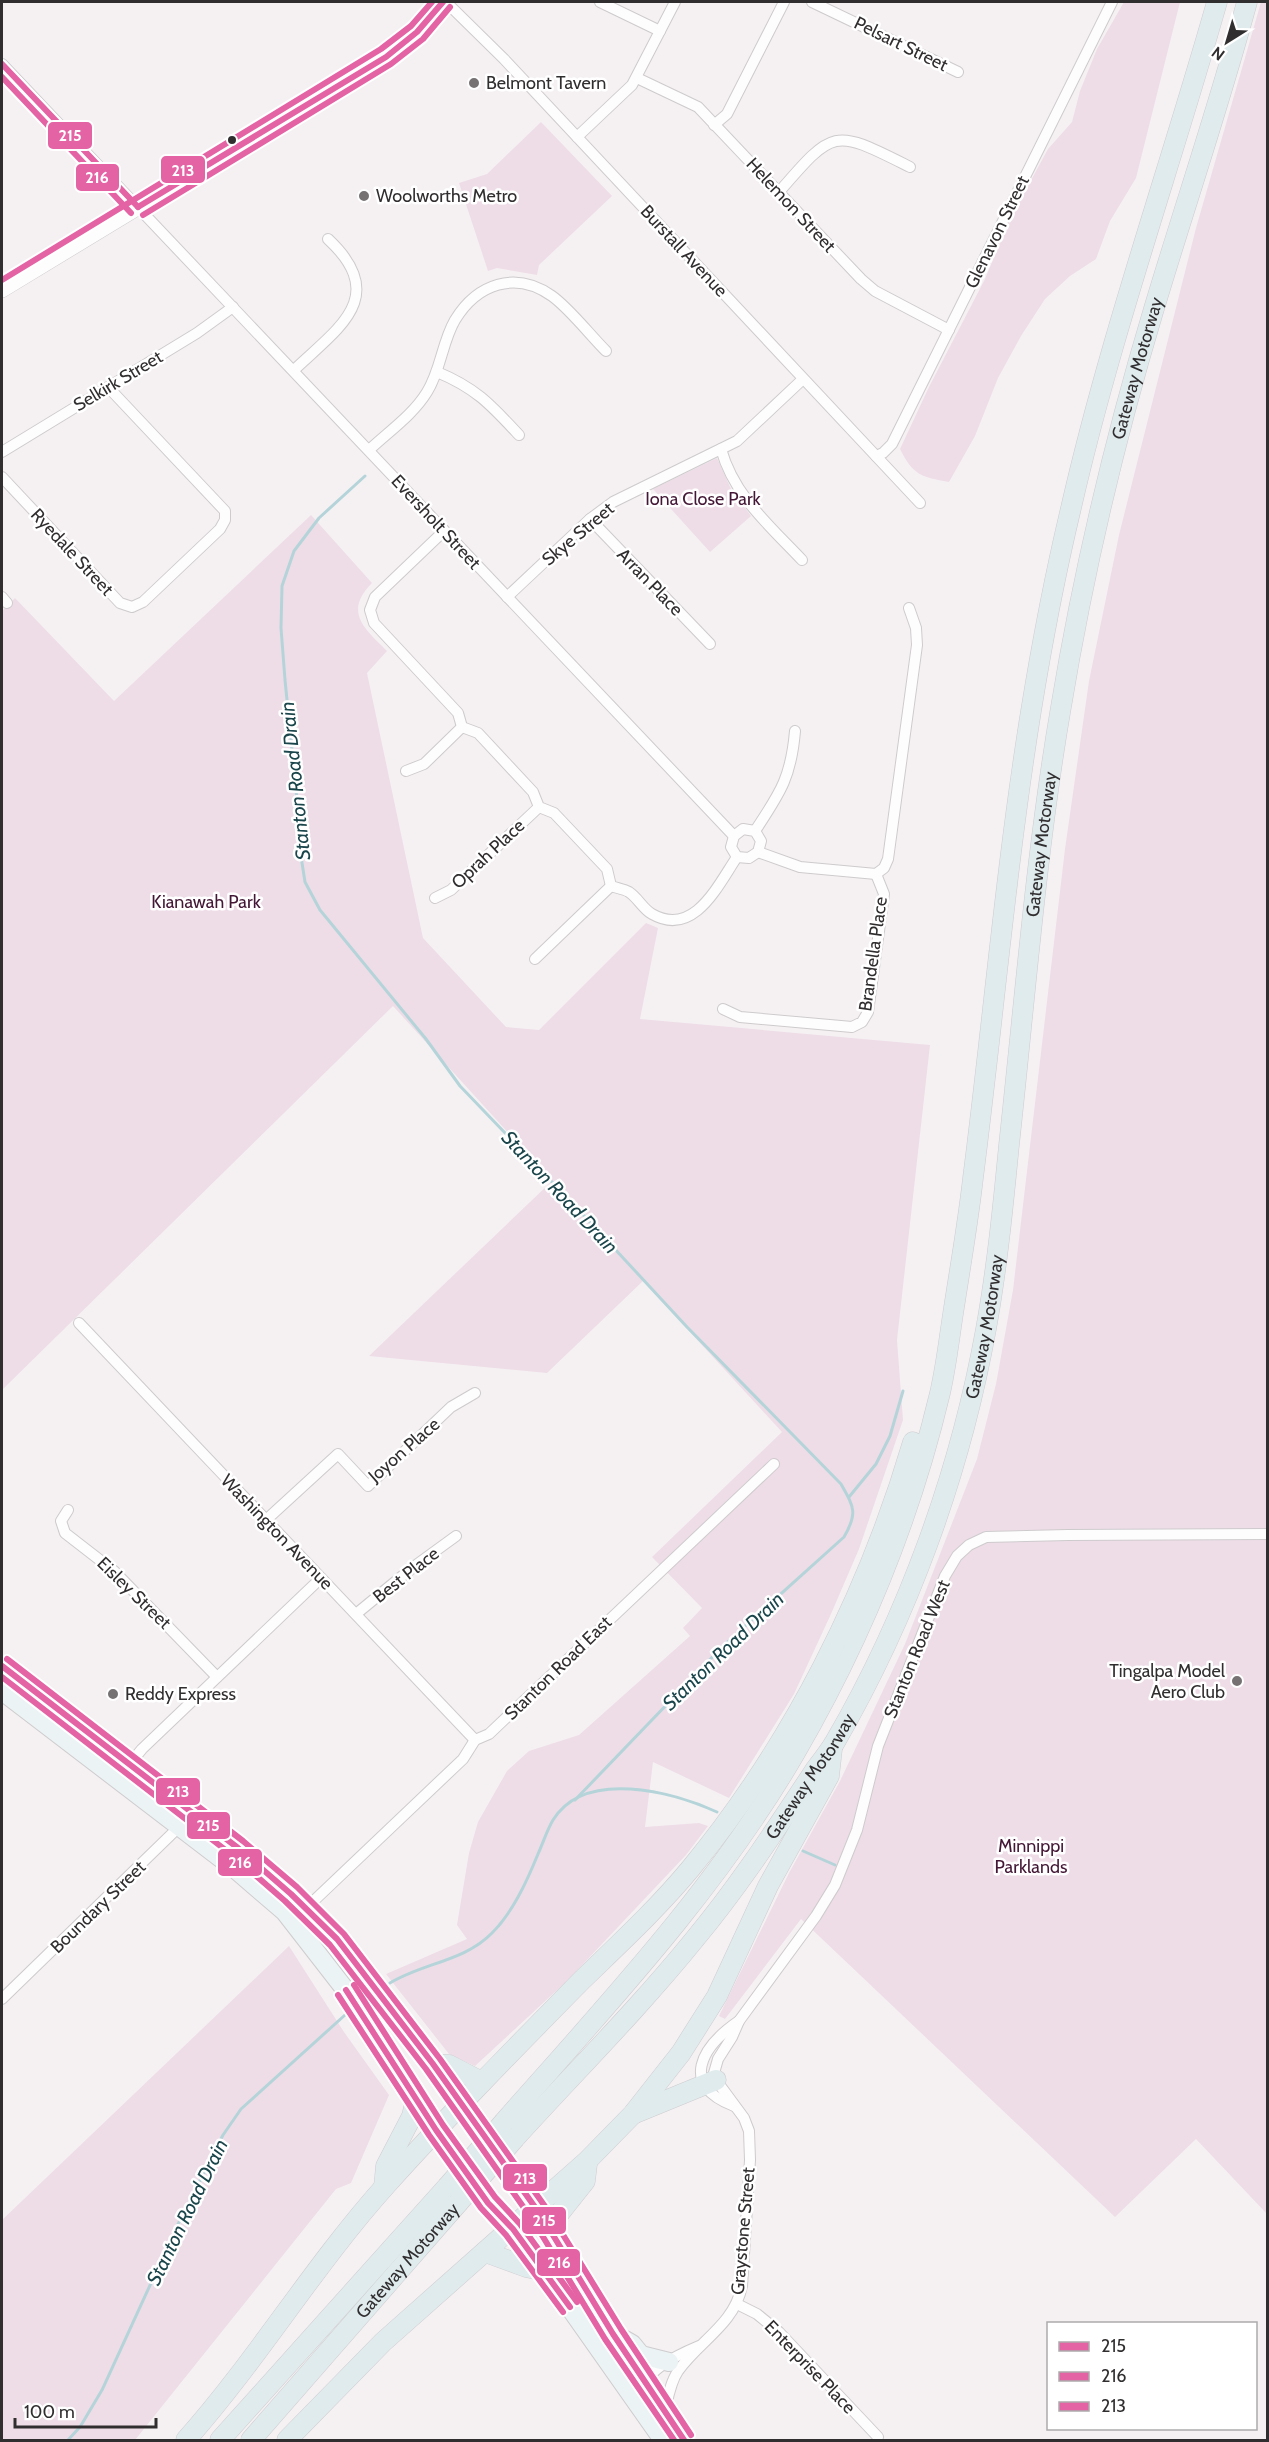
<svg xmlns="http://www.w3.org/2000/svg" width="1269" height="2442" font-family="Cabin,sans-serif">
  <rect width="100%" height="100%" fill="#f5f1f3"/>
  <g fill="#eedde7">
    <path d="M1124 2H1180L1136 178 1110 221 1096 259 1070 276 1045 299 1021 336 998 378 975 436 949 482C921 477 913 475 900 449L929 387 985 279 1009 221 1048 149 1072 122 1080 91 1097 49Z"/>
    <polygon points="1261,2 1267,2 1267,2214 1196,2139 1115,2217 801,1919 725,2019 719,2016 789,1873 840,1781 905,1644 977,1459 996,1384 1013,1290 1065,849 1089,681 1119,535 1196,228"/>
    <polygon points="541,122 612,196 539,265 537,275 497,268 488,271 459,183 487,174"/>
    <polygon points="717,458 731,489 751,516 710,552 653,489"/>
    <path d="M311 515 372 583C343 612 365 629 387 651L367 673 423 938 506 1027 539 1030 646 923 658 928 640 1019 930 1045 897 1340 903 1420 859 1549 831 1614 794 1694 729 1798 653 1762 645 1827 699 1823 708 1826 686 1855 568 1980 475 2066 449 2054 386 1974 467 1939 457 1925 469 1853 478 1822 507 1771 529 1751 579 1735 690 1636 683 1628 702 1608 652 1557 782 1432 643 1281 547 1373 369 1356 552 1181 393 1006 2 1390V611L15 598 114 701Z"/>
    <polygon points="289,1946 344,2032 389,2095 351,2183 336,2189 135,2440 2,2440 2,2220"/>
  </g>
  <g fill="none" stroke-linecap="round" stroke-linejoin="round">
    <g stroke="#b4d4d9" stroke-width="3">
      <path d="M365 476 319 518 294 551 282 586 281 628 285 680 297 799 300 850 305 882 320 910 426 1039 460 1086 576 1207 687 1327 841 1484C854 1507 858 1513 844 1537L723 1646 575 1800"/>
      <polyline points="849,1497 876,1464 890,1436 903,1391"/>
      <polyline points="803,1851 835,1865"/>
      <path d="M390 1983C423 1963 465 1961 492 1933 513 1912 527 1881 538 1854 543 1843 547 1830 553 1820 585 1768 673 1792 717 1812"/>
      <polyline points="68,2440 80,2427 102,2390 179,2222 223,2135 241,2109 345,2015"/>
    </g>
    <g stroke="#cecbcd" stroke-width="12">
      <g id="minor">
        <polyline points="446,2 504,59 920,503"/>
        <polyline points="600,2 660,31"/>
        <polyline points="812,2 958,72"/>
        <polyline points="2,64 734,836"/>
        <polyline points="637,78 698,107 861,279 875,291 949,330"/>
        <polyline points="714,125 727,114 784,2"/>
        <polyline points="577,137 632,85 675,2"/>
        <path d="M779 192C835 127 834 129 910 167"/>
        <path d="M294 370C338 328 390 297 328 239"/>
        <path d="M437 372C476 388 491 405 519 435"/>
        <path d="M721 449C734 496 770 526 802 560"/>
        <path d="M369 450C388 432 413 415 427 392 441 370 442 342 455 320 477 284 515 270 552 296 569 308 590 335 606 351"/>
        <polyline points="2,452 197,333 233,307"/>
        <polyline points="876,456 883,453 892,444 1112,2"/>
        <polyline points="2,477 120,603 132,607 143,602 220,529 225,520 225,511 108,387"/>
        <polyline points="590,519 710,644"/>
        <path d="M444 531 375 597 370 610 374 623 458 713 462 727 478 733 533 792 539 807 554 813 607 869 611 886C616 888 624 889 629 892 638 898 643 909 652 914 694 938 718 885 737 857"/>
        <polyline points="2,597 7,603"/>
        <polyline points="507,597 590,519 613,502 737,441 803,379"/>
        <polyline points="406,771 424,764 462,727"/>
        <polygon points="743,829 755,831 761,841 758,852 749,858 737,857 731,847 734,836"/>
        <path d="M755 831C780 793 791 778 795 731"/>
        <polyline points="758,852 800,867 876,874"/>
        <polyline points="435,898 451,890 539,807"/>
        <polyline points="535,959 611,886"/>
        <polyline points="723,1009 740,1017 852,1027 862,1022 868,1012 884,894 876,874 884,868 888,859 917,645 916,628 909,608"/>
        <polyline points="79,1323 475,1740"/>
        <polyline points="68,1510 61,1521 65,1533 114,1571 217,1677"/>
        <polyline points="266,1520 338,1454 368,1486 451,1407 475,1393"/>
        <polyline points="356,1614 412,1568 456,1536"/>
        <polyline points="129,1765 142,1749 321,1578"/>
        <polyline points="303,1911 463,1759 475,1740 489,1734 774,1464"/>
        <polyline points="2,1999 182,1824"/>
        <path d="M734 2106C679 2085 701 2047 739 2021"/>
        <polyline points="737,2304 757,2314 779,2332 878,2437"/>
        <path d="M643 2409C642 2400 641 2393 644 2385 652 2367 682 2353 699 2346"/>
        <path d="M665 2411C668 2398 670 2383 678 2371 699 2341 734 2325 742 2286L750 2160 749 2131 744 2118 716 2080 714 2073 718 2059 732 2037 739 2021 816 1916 835 1885 857 1830 878 1746 945 1576 957 1556 969 1545 986 1537 1068 1535 1268 1534"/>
      </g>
    </g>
    <g stroke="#cecbcd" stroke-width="16">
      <path id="secondary" d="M2 290 386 57C409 41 427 25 443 2"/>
    </g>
    <g stroke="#ceccce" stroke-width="20">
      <g id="primary">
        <polyline points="2,1666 238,1848 291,1894 337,1939 433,2064 542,2217 613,2334 684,2440"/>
        <polyline points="2,1691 235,1869 285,1912 351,1997 436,2130 488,2203 513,2229 544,2271 663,2440"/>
        <polyline points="625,2340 632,2344 641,2355 669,2362"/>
      </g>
    </g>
    <g stroke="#ceccce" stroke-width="21">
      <g id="motorway">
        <polyline points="433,2064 449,2065 482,2082"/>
        <polyline points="633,2114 716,2080"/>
        <path d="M504 2122C607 2005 716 1889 795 1753 860 1641 910 1519 940 1393 946 1367 949 1340 953 1314 960 1268 968 1223 973 1178 993 1022 1006 866 1031 711 1042 643 1055 575 1071 508 1110 337 1169 171 1217 2"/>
        <path id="s1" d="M515 2138C575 2072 638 2009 694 1940 739 1886 776 1829 815 1770 822 1761 829 1752 835 1742 908 1616 960 1473 986 1329 997 1268 1003 1207 1009 1145 1025 999 1036 852 1061 707 1083 574 1114 442 1153 312 1184 208 1219 106 1247 2"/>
        <polyline points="384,2187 386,2166 412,2116 416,2099"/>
        <polyline points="551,2231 558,2215 585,2181 587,2164"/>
        <polyline points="485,2252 526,2267 544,2271"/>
        <path d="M186 2440C258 2359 314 2265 387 2184 450 2114 516 2047 582 1980 619 1944 658 1908 691 1868 792 1745 868 1595 913 1442"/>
        <polyline points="220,2440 447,2187"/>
        <path id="s2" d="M251 2440 458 2203"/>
        <polyline points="287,2440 383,2342 587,2161 633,2114 681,2053 717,1996 768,1886 829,1776 832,1749"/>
      </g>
    </g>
    <use href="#minor" stroke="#fefdfd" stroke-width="10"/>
    <use href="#secondary" stroke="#fefdfd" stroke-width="15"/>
    <use href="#primary" stroke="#ecf3f4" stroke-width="18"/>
    <use href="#motorway" stroke="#e0ebed" stroke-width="20"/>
    <g stroke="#ceccce" stroke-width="21" stroke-linecap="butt">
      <g id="motorway-bridge">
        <polyline points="447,2187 504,2122"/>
        <polyline points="458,2203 515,2138"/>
      </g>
    </g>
    <use href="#motorway-bridge" stroke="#e0ebed" stroke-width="20"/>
    <g stroke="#fff" stroke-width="10">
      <g id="bus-1">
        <polyline points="2,64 138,207"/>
        <polyline points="138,207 386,57 417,32 443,2"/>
        <polyline points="2,1666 238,1848 291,1894 337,1939 433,2064 542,2217 613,2334 684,2440"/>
        <polyline points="346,1990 436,2130 488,2203 513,2229 570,2307"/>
      </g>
    </g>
    <g stroke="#fff" stroke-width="10">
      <g id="bus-2">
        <polyline points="2,77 131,213"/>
        <polyline points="143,215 391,64 423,39 450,7"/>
        <polyline points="2,1677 232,1855 285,1901 330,1945 426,2069 534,2222 605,2339 674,2440"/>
        <polyline points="338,1995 429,2135 481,2208 506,2235 563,2312"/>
      </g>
    </g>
    <g stroke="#fff" stroke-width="10">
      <g id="bus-3">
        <polyline points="2,280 381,49 411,26 432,2"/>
        <polyline points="7,1659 243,1841 297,1887 344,1934 440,2059 549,2212 621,2329 691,2435"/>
        <polyline points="354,1985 443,2125 495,2197 520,2224 577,2302"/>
      </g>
    </g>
    <use href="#bus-1" stroke="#e463a4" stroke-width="6"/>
    <use href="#bus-2" stroke="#e463a4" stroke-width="6"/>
    <use href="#bus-3" stroke="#e463a4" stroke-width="6"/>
  </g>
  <g fill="#767274" stroke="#fff" stroke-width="2">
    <circle cx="474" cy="83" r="6"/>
    <circle cx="364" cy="196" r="6"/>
    <circle cx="1237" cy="1681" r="6"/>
    <circle cx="113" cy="1694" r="6"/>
  </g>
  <circle fill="#312e30" stroke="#fff" stroke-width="2" cx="232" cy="140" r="5"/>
  <g text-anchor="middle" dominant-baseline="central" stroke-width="5" stroke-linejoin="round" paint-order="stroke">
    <g font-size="18" fill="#312e30" stroke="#fff">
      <text transform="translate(901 44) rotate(26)">Pelsart Street</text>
      <text transform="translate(791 205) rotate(47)">Helemon Street</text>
      <text transform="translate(997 232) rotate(-64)">Glenavon Street</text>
      <text transform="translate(684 251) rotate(47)">Burstall Avenue</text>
      <text stroke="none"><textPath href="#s1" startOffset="1926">Gateway Motorway</textPath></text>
      <text transform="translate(118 381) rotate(-31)">Selkirk Street</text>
      <text transform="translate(436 522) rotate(47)">Eversholt Street</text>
      <text transform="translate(578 534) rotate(-40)">Skye Street</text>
      <text transform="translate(72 552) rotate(47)">Ryedale Street</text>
      <text transform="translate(650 582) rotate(46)">Arran Place</text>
      <text stroke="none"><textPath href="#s1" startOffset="1440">Gateway Motorway</textPath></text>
      <text transform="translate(488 854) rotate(-43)">Oprah Place</text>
      <text transform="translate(873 954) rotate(-82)">Brandella Place</text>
      <text stroke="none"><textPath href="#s1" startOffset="954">Gateway Motorway</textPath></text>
      <text transform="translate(404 1450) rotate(-41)">Joyon Place</text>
      <text transform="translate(277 1532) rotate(46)">Washington Avenue</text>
      <text transform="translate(406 1575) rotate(-38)">Best Place</text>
      <text transform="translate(134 1593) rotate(44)">Eisley Street</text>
      <text transform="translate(917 1649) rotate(-68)">Stanton Road West</text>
      <text transform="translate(558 1668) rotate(-44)">Stanton Road East</text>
      <text stroke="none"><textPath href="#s1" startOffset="468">Gateway Motorway</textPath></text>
      <text transform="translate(98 1907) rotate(-44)">Boundary Street</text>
      <text transform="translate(743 2231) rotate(-85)">Graystone Street</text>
      <text stroke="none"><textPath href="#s2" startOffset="238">Gateway Motorway</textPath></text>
      <text transform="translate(810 2367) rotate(46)">Enterprise Place</text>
    </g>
    <g font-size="18" fill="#312e30" stroke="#fff" text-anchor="start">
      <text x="486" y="83">Belmont Tavern</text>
      <text x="376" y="196">Woolworths Metro</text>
      <text x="1225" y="1671" text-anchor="end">Tingalpa Model<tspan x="1225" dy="21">Aero Club</tspan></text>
      <text x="125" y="1694">Reddy Express</text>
    </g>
    <g font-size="18" fill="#431735" stroke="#fff">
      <text x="703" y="499">Iona Close Park</text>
      <text x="206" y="902">Kianawah Park</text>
      <text x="1031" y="1846">Minnippi<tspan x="1031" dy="21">Parklands</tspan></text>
    </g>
    <g font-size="20" font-style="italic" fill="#1a454b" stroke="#fff">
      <text transform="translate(295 781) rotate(-96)">Stanton Road Drain</text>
      <text transform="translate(560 1192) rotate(47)">Stanton Road Drain</text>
      <text transform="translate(723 1651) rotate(-44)">Stanton Road Drain</text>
      <text transform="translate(187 2212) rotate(-64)">Stanton Road Drain</text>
    </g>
  </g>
  <g stroke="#fff" stroke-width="2">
    <rect x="47" y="121" width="46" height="29" rx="6" fill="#e463a4"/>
    <rect x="160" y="155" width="46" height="29" rx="6" fill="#e463a4"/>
    <rect x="75" y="163" width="45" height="29" rx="6" fill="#e463a4"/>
    <rect x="155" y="1777" width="46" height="29" rx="6" fill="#e463a4"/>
    <rect x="186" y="1811" width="45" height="29" rx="6" fill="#e463a4"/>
    <rect x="217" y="1848" width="46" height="29" rx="6" fill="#e463a4"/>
    <rect x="502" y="2163" width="46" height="29" rx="6" fill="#e463a4"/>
    <rect x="521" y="2206" width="46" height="29" rx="6" fill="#e463a4"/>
    <rect x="536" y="2248" width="45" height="29" rx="6" fill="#e463a4"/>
  </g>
  <g font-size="16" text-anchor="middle" font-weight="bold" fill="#fff">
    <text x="70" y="141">215</text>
    <text x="183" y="176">213</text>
    <text x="97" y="183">216</text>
    <text x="178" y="1797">213</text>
    <text x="208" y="1831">215</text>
    <text x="240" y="1868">216</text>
    <text x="525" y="2184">213</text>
    <text x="544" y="2226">215</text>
    <text x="559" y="2268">216</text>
  </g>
  <rect width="1269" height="2442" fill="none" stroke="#312e30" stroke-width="6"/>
  <rect x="1047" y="2322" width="210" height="108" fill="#ffffff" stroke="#adabac" stroke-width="1.5"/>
  <rect x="1059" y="2342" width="30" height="9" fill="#e463a4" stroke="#adabac" stroke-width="1.5"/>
  <text x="1101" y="2352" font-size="18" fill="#312e30">215</text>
  <rect x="1059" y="2372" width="30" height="9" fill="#e463a4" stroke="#adabac" stroke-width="1.5"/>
  <text x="1101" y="2382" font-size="18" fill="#312e30">216</text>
  <rect x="1059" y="2402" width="30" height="9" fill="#e463a4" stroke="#adabac" stroke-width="1.5"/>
  <text x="1101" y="2412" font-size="18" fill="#312e30">213</text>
  <g transform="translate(1227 42) rotate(217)" stroke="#ffffff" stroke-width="4.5" paint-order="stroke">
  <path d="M0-4.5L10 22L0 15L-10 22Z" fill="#312e30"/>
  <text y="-9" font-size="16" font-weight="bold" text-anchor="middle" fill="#312e30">N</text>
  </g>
  <path d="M15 2418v9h141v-9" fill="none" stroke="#312e30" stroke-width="3"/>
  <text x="24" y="2418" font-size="18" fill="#312e30" stroke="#ffffff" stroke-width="4.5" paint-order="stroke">100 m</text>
</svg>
